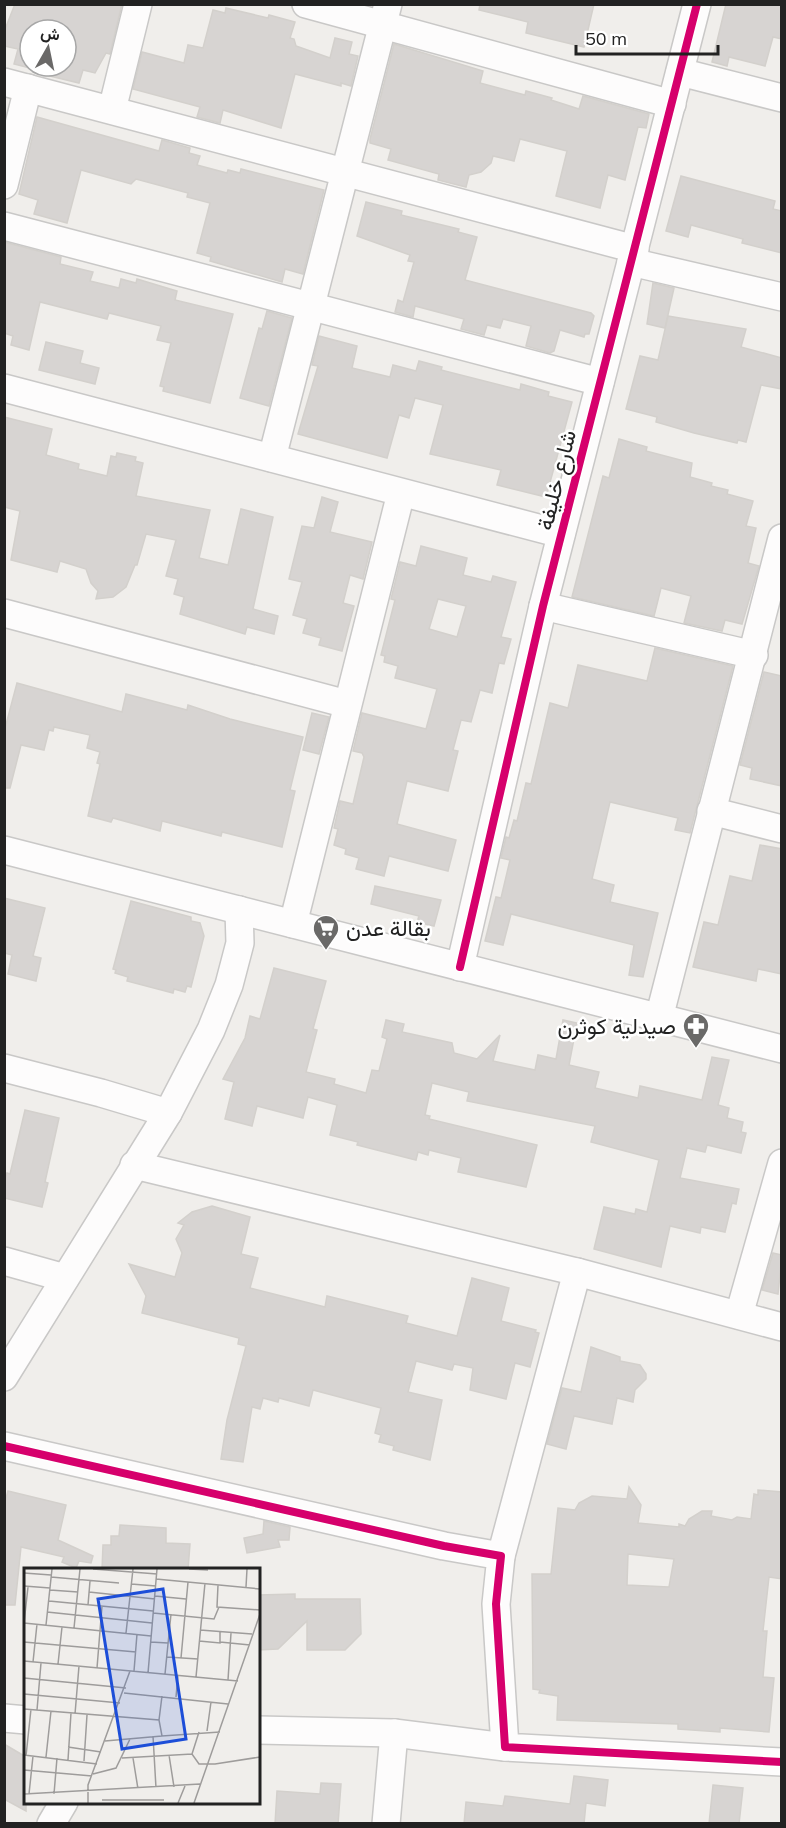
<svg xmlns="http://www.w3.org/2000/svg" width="786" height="1828" font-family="Mulish,Vazirmatn,sans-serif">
  <rect width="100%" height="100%" fill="#f0eeeb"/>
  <g fill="#d7d4d2" stroke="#d3d0cc" stroke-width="1.5" fill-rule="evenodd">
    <polygon points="15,4 122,4 110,54 106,53 95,73 83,70 79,83 33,72 34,66 66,66 66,30 30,30 30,68 14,64 18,49 4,46 4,32"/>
    <polygon points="480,4 594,4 584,47 526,33 528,22 479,10"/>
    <polygon points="726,4 782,4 782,39 773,37 765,66 729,57 727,66 712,62"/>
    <polygon points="226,8 268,18 269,15 295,22 290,38 294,39 296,46 330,58 335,38 352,42 349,54 358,56 351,86 341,83 341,86 295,74 281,128 223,110 220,123 197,117 200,107 133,89 142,52 184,63 188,45 203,48 213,10 225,13"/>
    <polygon points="394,44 483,71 480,83 525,95 526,91 552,98 551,100 579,109 583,96 649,114 646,128 638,127 625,180 608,175 600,208 556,196 567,151 520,139 514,161 493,156 491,163 481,172 469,175 466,187 438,180 439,174 388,160 391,149 370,143 370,139"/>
    <polygon points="37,117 159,151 162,140 190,148 189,153 200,156 197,165 227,173 228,170 240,173 241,169 324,190 303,274 285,269 282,282 210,261 211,257 197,253 210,203 187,197 188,193 136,179 131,184 81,170 67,223 34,214 38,200 19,194"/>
    <polygon points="681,176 775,201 773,209 782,211 782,253 742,243 743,239 691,225 688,237 666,231"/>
    <polygon points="366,202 402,211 401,215 459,229 458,232 477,237 465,280 591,313 594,316 589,334 585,334 584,337 560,330 554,351 550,353 526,346 531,326 503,319 500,328 487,325 484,335 461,329 464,319 415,306 413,317 395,312 398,300 403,302 414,262 408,261 410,255 357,236"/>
    <polygon points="4,242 61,257 60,264 93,272 90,281 119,288 121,279 136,283 137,279 177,291 175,300 233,314 210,403 163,391 164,387 160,386 171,343 157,340 161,326 109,313 107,319 40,302 29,350 11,345 13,336 4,333"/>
    <polygon points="653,283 674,288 665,328 647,324"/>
    <polygon points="267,311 292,318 269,406 240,398 259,328 262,329"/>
    <polygon points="668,316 746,329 741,347 782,358 782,389 761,385 746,442 738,440 737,443 694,433 656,422 657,417 626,409 640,356 658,360"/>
    <polygon points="319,336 357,346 352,368 390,377 393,365 416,371 419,361 442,367 441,370 520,390 521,384 549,392 548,396 572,402 546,497 497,485 501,470 430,454 443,405 415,398 409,418 399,415 387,458 298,434 318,366 312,365"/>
    <polygon points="46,342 83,351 80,363 99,368 95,384 39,370"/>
    <polygon points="4,417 52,429 46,455 79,464 78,469 107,476 111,456 116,457 117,453 136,457 135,461 143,463 136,496 210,510 199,558 228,565 241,509 273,517 253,609 278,616 274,634 247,627 245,634 180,614 184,597 174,594 178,579 166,576 176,540 146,534 137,565 135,565 126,587 113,597 96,599 98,591 91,583 86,569 60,561 57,572 11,560 20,511 4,507"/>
    <polygon points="619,439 647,447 646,451 692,463 690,477 712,483 711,486 728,490 727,494 753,501 746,526 756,528 748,563 759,566 742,624 725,620 722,631 684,623 691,596 661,588 654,616 572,597 603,476 609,478"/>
    <polygon points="322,497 338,502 330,532 372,542 363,579 350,575 343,603 354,606 342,651 319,645 321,638 303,633 307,619 293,615 302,582 289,579 302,526 314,528"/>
    <path d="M421 546 467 558 463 575 491 582 493 576 516 582 501 637 511 639 504 664 499 663 492 693 480 690 471 722 461 720 453 750 458 751 448 791 407 781 397 824 456 840 448 871 389 856 384 876 356 869 359 858 345 854 346 849 334 845 338 829 334 828 340 801 353 804 364 757 362 753 353 751 362 713 426 729 437 689 395 678 398 666 384 662 385 656 381 655 395 600 391 599 400 562 416 566ZM438 599 466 606 457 637 429 629Z"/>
    <polygon points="655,648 733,666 690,833 675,830 678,818 610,802 592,879 614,885 610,902 658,913 643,977 629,975 634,945 511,914 503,945 485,941 496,897 501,898 510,860 501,858 506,837 509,838 514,820 517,821 526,783 531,784 550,703 568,708 578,665 647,681"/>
    <polygon points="764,672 782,676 782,786 750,779 752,768 740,765"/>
    <polygon points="17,683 122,712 126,694 187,710 188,705 230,719 303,737 290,790 295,791 282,847 222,832 221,836 162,821 160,831 113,818 111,822 88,816 100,764 97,763 100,752 87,748 90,735 54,727 53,731 49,730 44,750 21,745 10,788 4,788 4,732"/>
    <polygon points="312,713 329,717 319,754 303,750"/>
    <polygon points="760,845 782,849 782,974 758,969 756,981 693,967 704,922 718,925 730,876 752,881"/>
    <polygon points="375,886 441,900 434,926 417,922 419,916 371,904"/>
    <polygon points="4,898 45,908 33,956 41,958 36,981 8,974 12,955 4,953"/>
    <polygon points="131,901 191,917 191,921 200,923 204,936 191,987 187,986 185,992 174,989 173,993 127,981 128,977 115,973 116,970 113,969"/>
    <polygon points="274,968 326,981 313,1029 317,1030 306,1072 335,1079 334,1084 366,1093 372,1070 379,1071 387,1039 382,1037 386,1020 404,1024 402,1032 452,1043 454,1053 477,1059 500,1035 493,1061 535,1070 538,1055 556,1059 563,1020 577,1023 569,1065 599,1072 595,1088 638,1098 640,1086 702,1100 712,1057 729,1060 718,1105 729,1108 727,1118 743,1122 741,1132 746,1133 741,1153 707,1145 705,1152 687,1148 680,1178 739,1189 736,1204 732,1203 725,1232 701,1227 700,1233 670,1226 661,1267 594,1249 604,1207 635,1214 636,1209 647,1212 659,1160 591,1142 595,1126 467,1101 469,1092 432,1083 425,1115 430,1116 429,1119 537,1145 526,1187 458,1172 461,1158 429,1150 428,1155 418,1152 416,1160 357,1145 358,1142 330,1135 337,1105 308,1097 303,1118 257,1106 252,1126 225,1119 234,1082 223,1079 245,1038 250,1016 260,1019"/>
    <polygon points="25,1110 59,1118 45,1182 48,1183 42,1207 4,1198 4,1182 7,1173 10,1174"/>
    <polygon points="212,1206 250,1217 241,1254 258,1258 250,1288 325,1307 327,1296 408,1316 406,1323 457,1336 472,1278 509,1288 501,1321 536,1330 535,1332 539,1333 530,1367 515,1363 506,1399 470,1390 473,1368 454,1364 452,1370 416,1361 408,1392 442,1400 430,1460 393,1450 394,1446 379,1442 381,1435 375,1433 381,1408 313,1390 309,1406 279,1398 278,1402 263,1398 260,1409 252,1407 243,1462 221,1459 227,1420 246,1346 238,1344 239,1338 142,1313 146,1296 129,1264 175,1277 182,1253 176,1239 184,1225 178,1223 192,1212"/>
    <polygon points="773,1253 782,1255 778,1294 762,1290"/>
    <polygon points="591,1347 620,1357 620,1361 640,1365 646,1374 646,1379 635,1390 633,1402 617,1398 612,1424 574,1416 566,1449 547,1444 562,1388 581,1392"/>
    <path d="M629 1487 641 1505 638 1523 679 1527V1524L685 1526 689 1519 702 1511H712L711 1516 732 1520 737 1517 751 1519 754 1494 758 1495V1490L782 1492V1579L769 1577 763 1631H767L763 1677 774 1678 769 1732 720 1728V1732L678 1729V1724L557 1720 558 1696 539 1693 540 1690 533 1689 532 1574H551L558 1508 575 1510 579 1503 592 1496 627 1499ZM628 1554 674 1559 669 1587 627 1585Z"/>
    <polygon points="8,1491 66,1505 58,1540 93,1556 91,1563 79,1561 76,1568 62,1562 64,1557 21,1547 15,1605 4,1605 4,1505"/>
    <polygon points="264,1521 290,1527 289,1540 278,1540 280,1547 247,1553 244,1538 263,1534"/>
    <polygon points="120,1525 166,1528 166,1543 190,1544 188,1570 102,1570 103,1545 111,1545 111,1536 119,1536"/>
    <polygon points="295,1594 295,1599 360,1599 361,1634 345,1650 307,1650 307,1621 278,1649 258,1650 258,1595"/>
    <polygon points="4,1744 26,1757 26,1811 4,1799"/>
    <polygon points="574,1776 608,1780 605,1806 586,1803 584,1824 464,1824 466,1802 503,1806 505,1796 570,1804"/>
    <polygon points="321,1783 341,1784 338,1824 275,1824 277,1791 320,1794"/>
    <polygon points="713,1785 743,1788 739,1824 709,1824"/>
  </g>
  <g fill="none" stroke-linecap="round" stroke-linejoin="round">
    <g stroke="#c9c8c7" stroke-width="30">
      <g id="minor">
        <polyline points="306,4 672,104"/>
        <polyline points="680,72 782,98"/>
        <polyline points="4,82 635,249"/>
        <polyline points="112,110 138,4"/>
        <polyline points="4,185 28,88"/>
        <polyline points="4,226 600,382"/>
        <polyline points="631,262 782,297"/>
        <polyline points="4,388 561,534"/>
        <polyline points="272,458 388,4"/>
        <polyline points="543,606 754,655"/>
        <polyline points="4,613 347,704"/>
        <polyline points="711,811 782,829"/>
        <polyline points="4,850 782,1049"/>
        <polyline points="293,924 401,493"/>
        <polyline points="460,967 543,606 697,4"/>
        <polyline points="659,1018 782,538"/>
        <polyline points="4,1068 101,1093 168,1113"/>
        <polyline points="134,1165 577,1272 782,1327"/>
        <polyline points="4,1261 65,1278"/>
        <polyline points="739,1315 782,1163"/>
        <polyline points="4,1377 168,1113 211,1030 229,985 240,943 239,910"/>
        <polyline points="4,1446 444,1546 501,1556 496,1604 505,1747 782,1762"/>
        <polyline points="501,1556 577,1272"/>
        <polyline points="4,1718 26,1720"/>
        <polyline points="258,1730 394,1733 505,1747"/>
        <polyline points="51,1824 64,1802"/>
        <polyline points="386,1824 394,1733"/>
      </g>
    </g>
    <use href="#minor" stroke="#fdfcfc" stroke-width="27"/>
    <g stroke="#fff" stroke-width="11">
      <g id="cycleway">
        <polyline points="460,967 543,606 697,4"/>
        <polyline points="4,1446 444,1546 501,1556 496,1604 505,1747 782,1762"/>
      </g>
    </g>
    <use href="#cycleway" stroke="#d6006c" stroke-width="8"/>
  </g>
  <defs>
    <g id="supermarket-pin" transform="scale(1.35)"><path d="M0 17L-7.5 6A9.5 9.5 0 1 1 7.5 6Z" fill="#6a6968" stroke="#fff"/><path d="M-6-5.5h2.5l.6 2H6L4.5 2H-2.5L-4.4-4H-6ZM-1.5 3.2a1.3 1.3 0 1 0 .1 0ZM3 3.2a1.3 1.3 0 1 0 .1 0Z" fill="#fff"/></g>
    <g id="pharmacy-pin" transform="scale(1.35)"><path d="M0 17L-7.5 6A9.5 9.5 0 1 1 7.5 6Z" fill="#6a6968" stroke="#fff"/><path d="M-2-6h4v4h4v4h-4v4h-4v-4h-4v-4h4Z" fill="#fff"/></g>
  </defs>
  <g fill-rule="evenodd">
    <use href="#supermarket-pin" x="326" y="928"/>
    <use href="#pharmacy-pin" x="696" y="1026"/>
  </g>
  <g text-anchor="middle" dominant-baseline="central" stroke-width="5" stroke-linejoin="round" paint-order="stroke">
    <g font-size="22" fill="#222" stroke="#fff">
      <text transform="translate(556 480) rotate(-76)">شارع خليفة</text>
    </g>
    <g font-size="22" fill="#222" stroke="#fff" text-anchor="start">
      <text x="346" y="928">بقالة عدن</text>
      <text x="676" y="1026" text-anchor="end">صيدلية كوثرن</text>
    </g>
  </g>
  <g transform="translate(24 1568)">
    <rect width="236" height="236" fill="#f0eeeb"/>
    <path fill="none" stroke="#9e9c9b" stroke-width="1.5" d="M69 1 133 6M165 1 184 2M0 5 27 7M27 9 95 15M132 11 236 21M107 16 132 18M194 17 193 39 236 42M0 18 26 20M222 19 223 1M26 22 54 24M65 24 131 31M131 28 162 31M25 33 129 43M64 37 66 13M23 44 128 55M129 45 190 51 195 39M0 55 127 68M0 55 4 19M22 57 28 1M50 60 56 1M176 62 228 66M102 65 109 1M175 73 196 75V64M0 74 112 84M126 74 144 75M196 74 226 77M143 89 174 91M157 90 164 14M0 93 214 113M9 94 13 56M34 96 38 59M73 100 78 38M110 103 113 66M124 105 133 1M141 106 147 46M172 109 181 15M0 110 102 120M204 112 207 65M100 125 204 136M0 126 96 135M152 129 154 107M0 141 135 152 138 168 196 164M13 142 17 95M51 146 55 98M135 152 138 128M183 163 187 134M129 168 132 220M81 173 138 168M44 179 77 184M168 186 175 164M0 187 73 196M145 187 150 219M2 188 7 141M22 189 27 143M98 190 168 186 175 196H191L236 189M109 190 114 221M44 192 47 145M60 193 63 147M0 202 68 208M69 206 92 200 106 171M0 226 176 216M5 226 9 188M30 226 33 190M78 232H140M64 235V217L106 103M154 235 161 218M170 235 236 46"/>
    <path fill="#1d4ed8" fill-opacity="0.15" stroke="#1d4ed8" stroke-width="3" d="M139 21 162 171 98 181 74 31Z"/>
    <rect width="236" height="236" fill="none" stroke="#222" stroke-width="3"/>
  </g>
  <rect width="786" height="1828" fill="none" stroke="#222222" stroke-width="12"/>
  <g transform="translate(48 48) rotate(9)"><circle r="28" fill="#ffffff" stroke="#a7a7a7" stroke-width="1.5"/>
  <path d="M0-4.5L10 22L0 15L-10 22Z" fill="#6a6968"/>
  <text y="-9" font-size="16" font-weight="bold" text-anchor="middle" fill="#222222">ش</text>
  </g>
  <path d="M576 45v9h142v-9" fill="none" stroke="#222222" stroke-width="3"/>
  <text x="585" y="45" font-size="18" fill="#222222" stroke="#ffffff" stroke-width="4.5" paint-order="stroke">50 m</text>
</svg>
